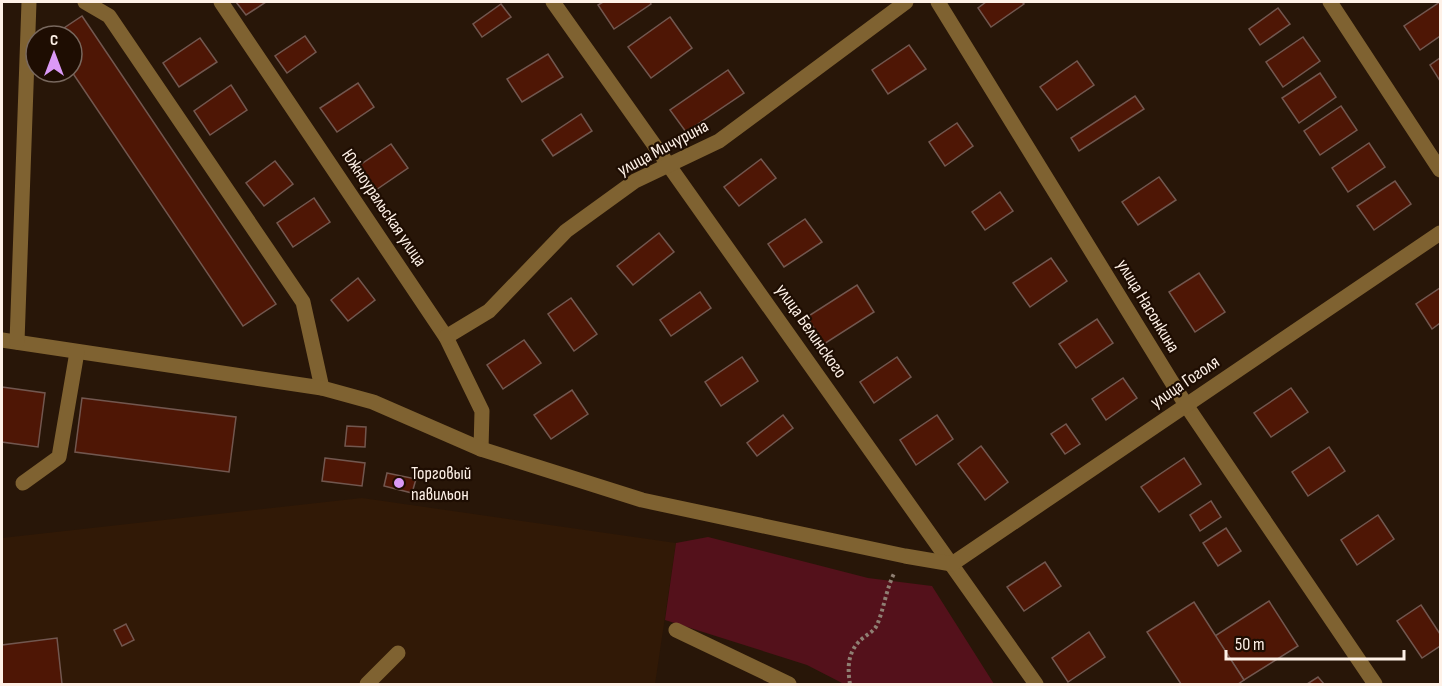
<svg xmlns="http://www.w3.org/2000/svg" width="1442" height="686" font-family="'Sofia Sans Condensed',sans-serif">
  <rect width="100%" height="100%" fill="#281608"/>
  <polygon fill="#311906" points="362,498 676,543 655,684 2,684 2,538"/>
  <polygon fill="#54111b" points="708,537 868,578 932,586 994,684 844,684 807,665 665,620 676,543"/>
  <g fill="#4e1605" stroke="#72574f" stroke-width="1.5">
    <polygon points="236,2 266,2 246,15"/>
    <polygon points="603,2 650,2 651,4 614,29 598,5"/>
    <polygon points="986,2 1022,2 1024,4 991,27 978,8"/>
    <polygon points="1440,2 1440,36 1420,50 1404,26"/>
    <polygon points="501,4 511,17 482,37 473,24"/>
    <polygon points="1278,8 1290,24 1260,45 1249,29"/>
    <polygon points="82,16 276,304 243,326 72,72 72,36 52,36"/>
    <polygon points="670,17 692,48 651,78 628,47"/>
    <polygon points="305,36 316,52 287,73 275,56"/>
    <polygon points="1303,37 1320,61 1283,87 1266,62"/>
    <polygon points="200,38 217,62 179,87 163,63"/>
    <polygon points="909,45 926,69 888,94 872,70"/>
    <polygon points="548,54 563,77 522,102 507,79"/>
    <polygon points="1440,58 1440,81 1430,65"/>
    <polygon points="1077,61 1094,85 1057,110 1040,87"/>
    <polygon points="728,70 744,93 686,132 670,110"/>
    <polygon points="1320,73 1336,97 1299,123 1282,98"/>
    <polygon points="358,83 374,107 337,132 320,108"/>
    <polygon points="231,85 247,110 210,135 194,111"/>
    <polygon points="1135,96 1144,109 1079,151 1071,138"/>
    <polygon points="1341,106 1357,130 1320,155 1304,131"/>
    <polygon points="581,114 592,131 553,156 542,140"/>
    <polygon points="957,123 973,146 945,166 929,142"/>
    <polygon points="1369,143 1385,167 1348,192 1332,168"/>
    <polygon points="391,144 408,168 370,194 354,169"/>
    <polygon points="761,159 776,178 739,206 724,187"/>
    <polygon points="275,161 293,184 264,206 246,183"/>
    <polygon points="1159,177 1176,200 1138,225 1122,202"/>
    <polygon points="1395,181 1411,204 1374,230 1357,206"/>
    <polygon points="1000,192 1013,211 985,230 972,212"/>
    <polygon points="314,198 330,222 293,247 277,223"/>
    <polygon points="805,219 822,242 784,267 768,244"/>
    <polygon points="659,233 674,252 633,285 617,266"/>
    <polygon points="1051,258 1067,281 1030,307 1013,283"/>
    <polygon points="1199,273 1225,312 1195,332 1169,292"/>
    <polygon points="358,278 375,300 348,321 331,300"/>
    <polygon points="857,285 874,312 824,344 807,317"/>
    <polygon points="1440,288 1440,323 1432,329 1416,304"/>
    <polygon points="700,292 711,308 671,336 660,320"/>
    <polygon points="571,298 597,334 574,351 548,314"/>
    <polygon points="1097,319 1113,343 1076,368 1059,344"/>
    <polygon points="524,340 541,363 503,389 487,365"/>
    <polygon points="742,357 758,381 721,406 705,382"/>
    <polygon points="897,357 911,377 874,403 860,382"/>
    <polygon points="1123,378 1137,398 1106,420 1092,399"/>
    <polygon points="2,387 45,393 38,447 2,442"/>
    <polygon points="1291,388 1308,412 1271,437 1254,413"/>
    <polygon points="572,390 588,414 551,439 534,415"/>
    <polygon points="82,398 236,417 229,472 75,452"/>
    <polygon points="783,415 793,428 757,456 747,443"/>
    <polygon points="937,415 953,439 916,465 900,440"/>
    <polygon points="1066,424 1080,444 1065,454 1051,434"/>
    <polygon points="347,426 366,427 365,447 345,446"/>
    <polygon points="981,446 1008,482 985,500 958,464"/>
    <polygon points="1329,447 1345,471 1308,496 1292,472"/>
    <polygon points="325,458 365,463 362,486 322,481"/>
    <polygon points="1184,458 1201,484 1159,512 1141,487"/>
    <polygon points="387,473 416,479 412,493 384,486"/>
    <polygon points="1211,501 1221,517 1200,531 1190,515"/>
    <polygon points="1378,515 1394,539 1357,565 1341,540"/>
    <polygon points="1226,528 1241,551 1218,566 1203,543"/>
    <polygon points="1045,562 1061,586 1024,611 1007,587"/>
    <polygon points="1269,601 1298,646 1244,680 1215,636"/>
    <polygon points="1194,602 1244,680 1238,684 1181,684 1147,632"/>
    <polygon points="1421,605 1440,634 1440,646 1422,658 1397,621"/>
    <polygon points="126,624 134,640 122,646 114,630"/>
    <polygon points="1089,632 1105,657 1068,682 1052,658"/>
    <polygon points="57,638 62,684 2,684 2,645"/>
    <polygon points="1318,677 1324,684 1307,684"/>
  </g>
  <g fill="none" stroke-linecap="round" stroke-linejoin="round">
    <path stroke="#8f7f73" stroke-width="4" stroke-dasharray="3 3" stroke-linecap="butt" d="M850 684C847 666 848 650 863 638 868 634 874 631 877 625 884 609 887 585 895 572"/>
    <g stroke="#7f6231" stroke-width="15">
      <polyline points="85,2 109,16 303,302 322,388"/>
      <polyline points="221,2 446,337 482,411 481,449"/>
      <polyline points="553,2 1036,684"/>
      <polyline points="938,2 1186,405 1375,684"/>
      <polyline points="1330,2 1440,170"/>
      <polyline points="446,337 489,311 566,231 635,181 719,141 906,2"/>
      <polyline points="2,340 322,388 373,402 481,449 642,500 905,556 952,564 1440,233"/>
      <polyline points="17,342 29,2"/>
      <polyline points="23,483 59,457 77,352"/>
      <polyline points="676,630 789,684"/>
      <polyline points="367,684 398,653"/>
    </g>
  </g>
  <circle fill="#db99f6" stroke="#1e0d02" stroke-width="2" cx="399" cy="483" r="6"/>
  <g text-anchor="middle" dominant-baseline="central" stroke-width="4.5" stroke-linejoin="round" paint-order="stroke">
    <g font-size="18" fill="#fef1e7" stroke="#1e0d02">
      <text transform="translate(663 148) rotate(-28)">улица Мичурина</text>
      <text transform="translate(384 208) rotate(56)">Южноуральская улица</text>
      <text transform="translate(1148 306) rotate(59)">улица Насонкина</text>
      <text transform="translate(811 331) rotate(55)">улица Белинского</text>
      <text transform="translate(1185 382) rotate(-34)">улица Гоголя</text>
    </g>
    <g font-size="18" fill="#fef1e7" stroke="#1e0d02" text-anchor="start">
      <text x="411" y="473">Торговый<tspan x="411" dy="21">павильон</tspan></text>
    </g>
  </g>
  <rect width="1442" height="686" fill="none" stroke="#fef1e7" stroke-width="6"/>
  <g transform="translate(54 54)"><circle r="28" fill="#1e0d02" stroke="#78685e" stroke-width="1.5"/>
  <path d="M0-4.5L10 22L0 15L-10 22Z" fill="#db99f6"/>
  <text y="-9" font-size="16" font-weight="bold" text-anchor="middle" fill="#fef1e7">С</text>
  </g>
  <path d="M1226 650v9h178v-9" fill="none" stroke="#fef1e7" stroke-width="3"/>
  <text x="1235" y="650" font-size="18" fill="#fef1e7" stroke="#1e0d02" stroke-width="4.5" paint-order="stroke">50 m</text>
</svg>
